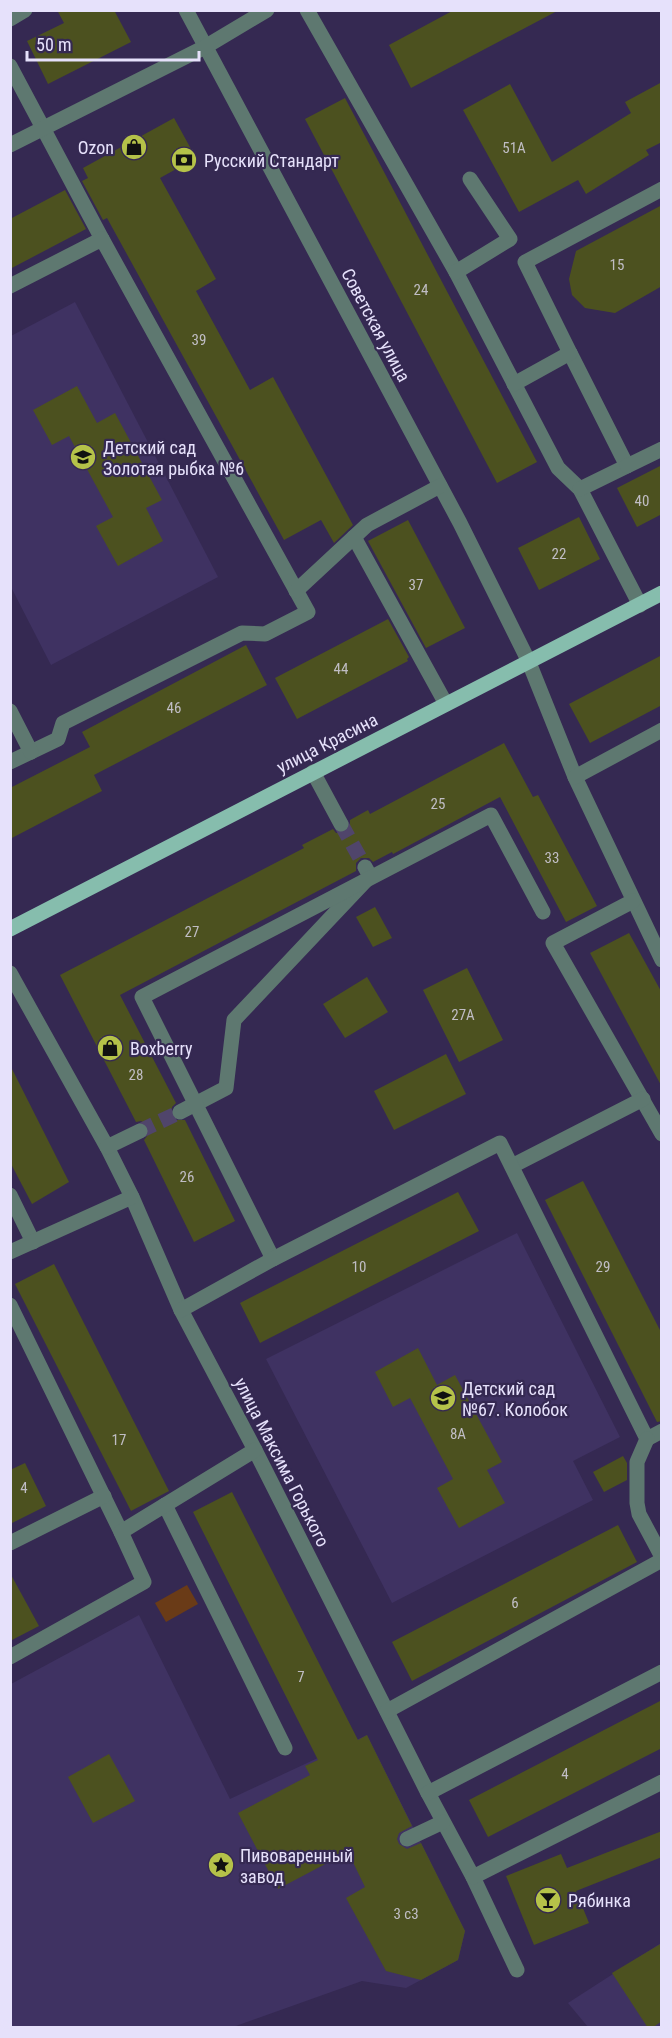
<svg xmlns="http://www.w3.org/2000/svg" width="672" height="2038" font-family="'Roboto Condensed',sans-serif">
  <rect width="100%" height="100%" fill="#352952"/>
  <g fill="#3f3262">
    <polygon points="75,302 218,577 51,665 11,587 11,336"/>
    <polygon points="517,1233 620,1437 573,1461 593,1500 392,1603 266,1359"/>
    <polygon points="139,1615 230,1799 367,1735 465,1931 458,1960 406,1988 362,1981 233,2027 11,2028 11,1684"/>
    <polygon points="661,1943 661,2027 588,2027 568,2003"/>
  </g>
  <polygon fill="#6a3b17" points="187,1585 198,1604 166,1622 155,1603"/>
  <g fill="#4c511f">
    <polygon points="57,10 114,10 131,42 48,84 27,41 64,23"/>
    <polygon points="454,10 559,10 411,88 389,45"/>
    <polygon points="662,82 662,142 646,150 649,155 586,194 578,180 519,212 463,110 510,84 552,162 631,113 625,102"/>
    <polygon points="345,98 537,462 497,483 305,119"/>
    <polygon points="174,118 196,158 160,178 216,279 196,291 250,390 273,377 353,525 334,543 321,520 284,540 107,218 103,220 82,181 88,178 83,168"/>
    <polygon points="65,190 86,229 10,269 10,219"/>
    <polygon points="662,205 662,286 615,313 585,308 572,295 569,279 576,251"/>
    <polygon points="77,386 97,423 115,413 162,500 146,508 163,541 118,566 96,526 113,517 69,436 52,445 33,410"/>
    <polygon points="662,465 662,514 637,527 617,488"/>
    <polygon points="579,517 600,559 539,590 518,548"/>
    <polygon points="408,520 465,628 426,648 368,541"/>
    <polygon points="388,619 409,657 407,659 408,661 297,719 275,678"/>
    <polygon points="246,645 267,685 94,775 102,791 10,839 10,788 90,747 82,732"/>
    <polygon points="662,655 662,705 590,743 569,704"/>
    <polygon points="504,743 533,797 538,795 597,906 566,922 500,797 393,854 392,852 373,862 369,858 361,858 356,863 356,871 120,995 176,1103 172,1107 171,1116 175,1120 185,1120 235,1221 194,1242 144,1140 150,1132 148,1126 141,1121 136,1122 60,975 304,848 302,845 333,829 336,833 345,833 350,829 350,820 368,810 370,814"/>
    <polygon points="375,907 392,938 373,947 356,917"/>
    <polygon points="629,933 662,993 662,1087 590,953"/>
    <polygon points="467,968 503,1040 459,1062 423,990"/>
    <polygon points="367,977 388,1012 345,1038 323,1004"/>
    <polygon points="446,1054 466,1094 394,1130 374,1091"/>
    <polygon points="10,1065 69,1182 32,1204 10,1162"/>
    <polygon points="583,1181 662,1334 662,1421 657,1422 545,1200"/>
    <polygon points="458,1192 479,1231 260,1343 240,1303"/>
    <polygon points="54,1264 169,1491 131,1511 15,1284"/>
    <polygon points="418,1348 437,1385 455,1375 502,1462 487,1470 505,1503 459,1528 437,1488 453,1479 410,1398 393,1407 375,1372"/>
    <polygon points="623,1456 627,1463 627,1480 604,1492 593,1472"/>
    <polygon points="25,1463 46,1506 10,1524 10,1470"/>
    <polygon points="232,1492 358,1740 367,1735 412,1826 399,1833 397,1839 399,1844 407,1849 421,1843 465,1931 458,1960 421,1980 386,1971 346,1898 365,1887 348,1852 278,1889 238,1813 310,1775 305,1766 318,1760 193,1512"/>
    <polygon points="618,1525 637,1562 412,1681 392,1642"/>
    <polygon points="10,1573 39,1626 10,1641"/>
    <polygon points="662,1700 662,1748 488,1837 469,1800"/>
    <polygon points="109,1754 135,1801 93,1823 68,1777"/>
    <polygon points="662,1831 662,1857 576,1891 589,1923 534,1945 506,1876 561,1854 567,1868"/>
    <polygon points="662,1943 662,2021 652,2028 648,2028 612,1973"/>
  </g>
  <g fill="none" stroke-linecap="round" stroke-linejoin="round">
    <g stroke="#50456b" stroke-width="15" stroke-dasharray="15 8" stroke-linecap="butt">
      <polyline points="341,824 365,867"/>
      <polyline points="140,1131 180,1112"/>
    </g>
    <g stroke="#5e7870" stroke-width="15">
      <polyline points="186,10 460,523 528,660 575,777 662,960"/>
      <polyline points="307,10 456,272 558,468 580,489 640,605"/>
      <polyline points="10,19 25,10"/>
      <polyline points="10,66 102,239"/>
      <polyline points="10,145 205,47 267,10"/>
      <polyline points="456,272 510,239 470,179"/>
      <polyline points="10,286 102,239 308,612 265,634 242,633 63,723 58,739 10,762"/>
      <polyline points="570,353 627,466 580,489"/>
      <polyline points="514,384 570,353 525,262 662,189"/>
      <polyline points="627,466 662,449"/>
      <polyline points="354,537 446,704"/>
      <polyline points="296,591 367,525 440,486"/>
      <polyline points="10,711 31,752"/>
      <polyline points="313,772 341,824"/>
      <polyline points="575,777 662,730"/>
      <polyline points="633,901 553,943 662,1134"/>
      <polyline points="10,973 107,1147 132,1197 181,1310 255,1450 428,1793 473,1877 517,1970"/>
      <polyline points="180,1112 226,1088 234,1020 370,876 365,867"/>
      <polyline points="107,1147 140,1131"/>
      <polyline points="512,1166 643,1099"/>
      <polyline points="10,1195 33,1242"/>
      <polyline points="10,1252 132,1197"/>
      <polyline points="273,1259 142,997 491,815 543,912"/>
      <polyline points="10,1305 121,1532"/>
      <polyline points="181,1310 273,1259 500,1143 647,1439 662,1431"/>
      <polyline points="647,1439 637,1462 637,1503 639,1514 662,1557"/>
      <polyline points="165,1505 285,1748"/>
      <polyline points="10,1543 104,1496"/>
      <polyline points="10,1657 144,1582 121,1532 255,1450"/>
      <polyline points="387,1711 662,1560"/>
      <polyline points="428,1793 662,1672"/>
      <polyline points="407,1839 443,1822"/>
      <polyline points="473,1877 662,1782"/>
    </g>
    <polyline stroke="#86bdad" stroke-width="15" points="10,929 662,593"/>
  </g>
  <defs>
    <g id="shop-disc" transform="scale(1.35)"><circle r="9.5" fill="#b5c249" stroke="#352952"/><path d="M-5-2.5h2.3a2.7 3.5 0 0 1 5.4 0H5L5.5 6h-11ZM-1.5-2.5h3a1.5 2.3 0 0 0-3 0Z" fill="#111"/></g>
    <g id="bank-disc" transform="scale(1.35)"><circle r="9.5" fill="#b5c249" stroke="#352952"/><path d="M-6-4H6V4H-6ZM0-2.3a2.3 2.3 0 1 0 0 4.6a2.3 2.3 0 1 0 0-4.6Z" fill="#111"/></g>
    <g id="school-disc" transform="scale(1.35)"><circle r="9.5" fill="#b5c249" stroke="#352952"/><path d="M0-5L7-2L0 1L-7-2ZM-4 1L0 2.5L4 1V4Q0 6-4 4Z" fill="#111"/></g>
    <g id="sight-disc" transform="scale(1.35)"><circle r="9.5" fill="#b5c249" stroke="#352952"/><path d="M0-6L1.8-2.2L6-1.7L2.9 1.2L3.7 5.4L0 3.3L-3.7 5.4L-2.9 1.2L-6-1.7L-1.8-2.2Z" fill="#111"/></g>
    <g id="bar-disc" transform="scale(1.35)"><circle r="9.5" fill="#b5c249" stroke="#352952"/><path d="M-6-5H6L.8 .8V4.5H3.5V6h-7V4.5H-.8V.8Z" fill="#111"/></g>
  </defs>
  <g fill-rule="evenodd">
    <use href="#shop-disc" x="134" y="147"/>
    <use href="#bank-disc" x="184" y="160"/>
    <use href="#school-disc" x="83" y="457"/>
    <use href="#shop-disc" x="110" y="1048"/>
    <use href="#school-disc" x="443" y="1398"/>
    <use href="#sight-disc" x="221" y="1865"/>
    <use href="#bar-disc" x="548" y="1900"/>
  </g>
  <g text-anchor="middle" dominant-baseline="central" stroke-width="4.5" stroke-linejoin="round" paint-order="stroke">
    <g font-size="15" fill="#c0bdc4">
      <text x="514" y="148">51А</text>
      <text x="617" y="265">15</text>
      <text x="421" y="290">24</text>
      <text x="199" y="340">39</text>
      <text x="642" y="501">40</text>
      <text x="559" y="554">22</text>
      <text x="416" y="585">37</text>
      <text x="341" y="669">44</text>
      <text x="174" y="708">46</text>
      <text x="438" y="804">25</text>
      <text x="552" y="858">33</text>
      <text x="192" y="932">27</text>
      <text x="463" y="1015">27А</text>
      <text x="136" y="1075">28</text>
      <text x="187" y="1177">26</text>
      <text x="359" y="1267">10</text>
      <text x="603" y="1267">29</text>
      <text x="458" y="1434">8А</text>
      <text x="119" y="1440">17</text>
      <text x="24" y="1488">4</text>
      <text x="515" y="1603">6</text>
      <text x="301" y="1677">7</text>
      <text x="565" y="1774">4</text>
      <text x="406" y="1914">3 с3</text>
    </g>
    <g font-size="18" fill="#e6e1fb" stroke="#352952" text-anchor="start">
      <text x="114" y="147" text-anchor="end">Ozon</text>
      <text x="204" y="160">Русский Стандарт</text>
      <text x="103" y="447">Детский сад<tspan x="103" dy="21">Золотая рыбка №6</tspan></text>
      <text x="130" y="1048">Boxberry</text>
      <text x="462" y="1388">Детский сад<tspan x="462" dy="21">№67. Колобок</tspan></text>
      <text x="240" y="1855">Пивоваренный<tspan x="240" dy="21">завод</tspan></text>
      <text x="568" y="1900">Рябинка</text>
    </g>
    <g font-size="18" fill="#e6e1fb" stroke="#352952">
      <text transform="translate(376 325) rotate(62)">Советская улица</text>
      <text transform="translate(327 743) rotate(-27)">улица Красина</text>
      <text transform="translate(282 1462) rotate(63)">улица Максима Горького</text>
    </g>
  </g>
  <rect width="672" height="2038" fill="none" stroke="#e6e1fb" stroke-width="24"/>
  <path d="M27 51v9h172v-9" fill="none" stroke="#e6e1fb" stroke-width="3"/>
  <text x="36" y="51" font-size="18" fill="#e6e1fb" stroke="#352952" stroke-width="4.5" paint-order="stroke">50 m</text>
</svg>
